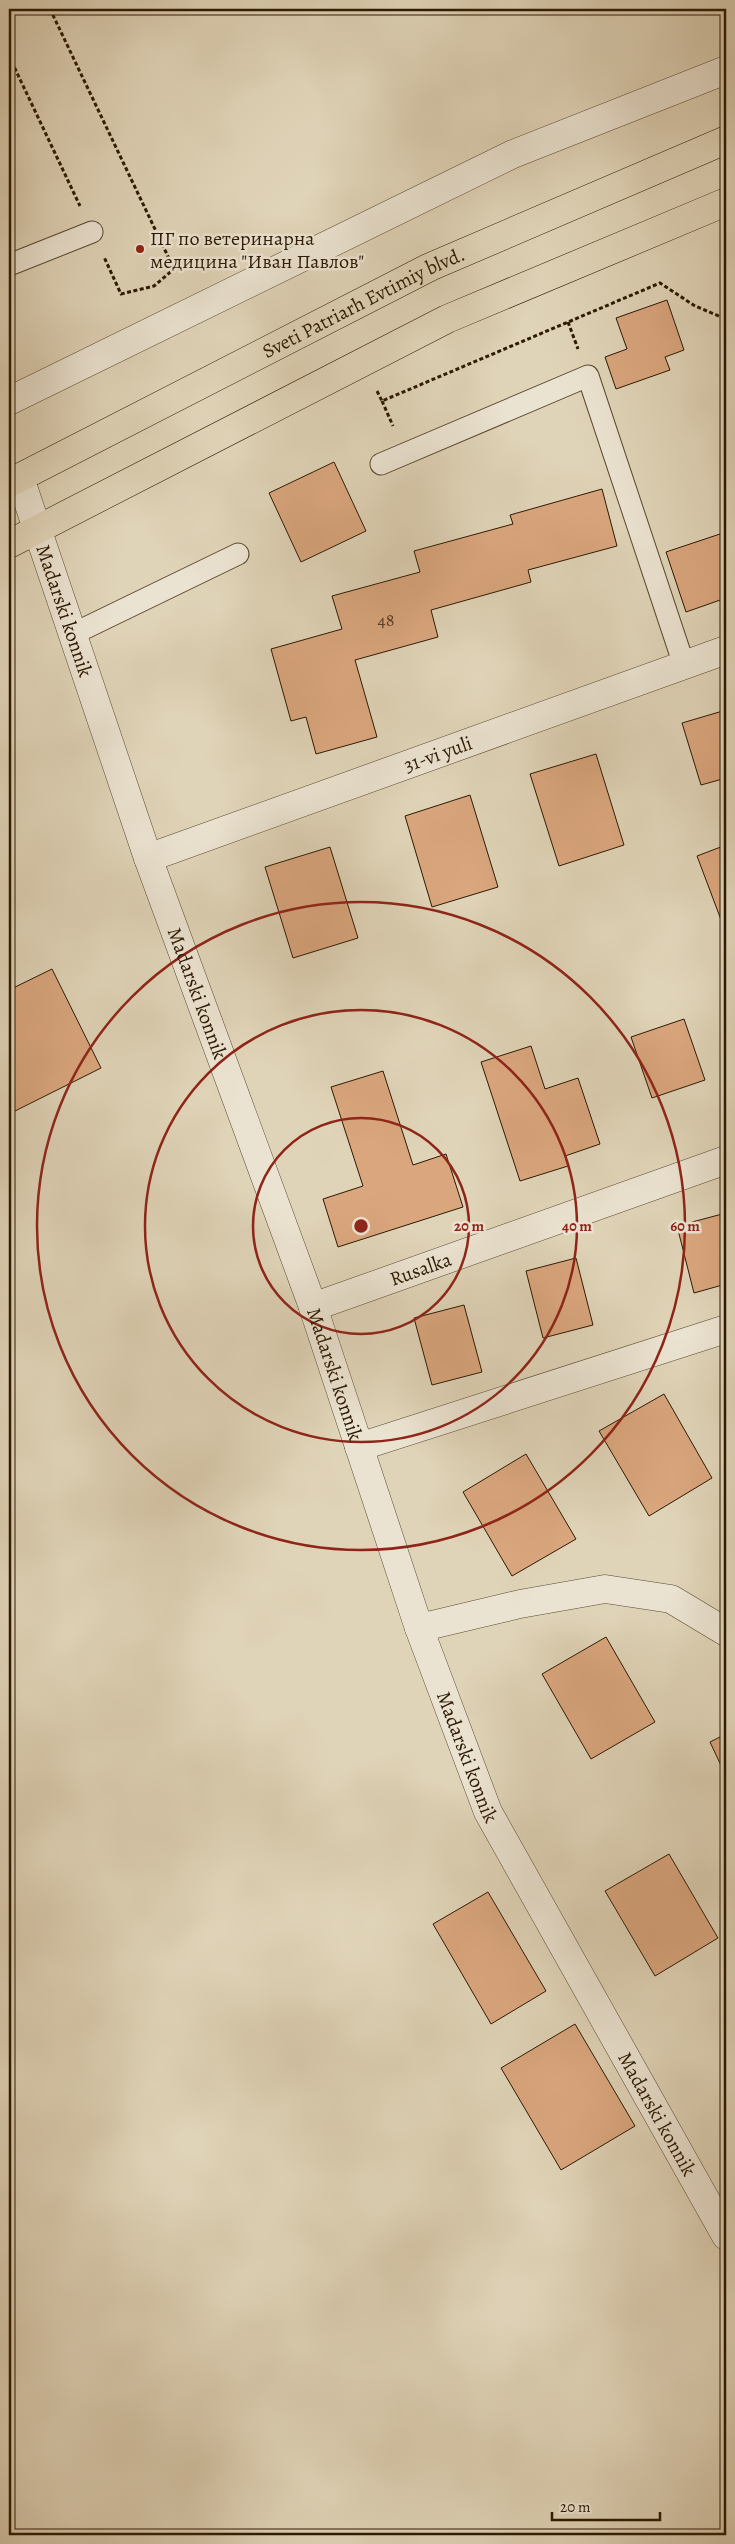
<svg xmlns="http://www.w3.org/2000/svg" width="735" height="2544" font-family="Alegreya,serif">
  <rect width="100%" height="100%" fill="#e0d4b8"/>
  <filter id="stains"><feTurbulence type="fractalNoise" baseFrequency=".004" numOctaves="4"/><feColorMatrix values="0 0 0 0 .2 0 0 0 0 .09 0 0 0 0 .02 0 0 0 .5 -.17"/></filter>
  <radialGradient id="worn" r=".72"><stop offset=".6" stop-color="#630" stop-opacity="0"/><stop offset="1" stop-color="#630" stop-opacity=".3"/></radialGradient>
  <g fill="#daa67e" stroke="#2c1903">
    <polygon points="667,300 684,350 665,357 670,370 616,389 605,357 627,349 616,318"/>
    <polygon points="334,462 366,531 301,562 269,493"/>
    <polygon points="602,489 617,546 528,570 531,582 431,610 438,637 355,660 377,737 316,754 306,717 291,721 271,649 342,629 332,596 420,572 414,551 513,524 510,515"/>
    <polygon points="726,532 726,598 686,612 666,552"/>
    <polygon points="726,710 726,778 701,785 682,723"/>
    <polygon points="596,754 624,845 559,866 530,774"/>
    <polygon points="470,795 498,887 432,907 405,816"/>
    <polygon points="726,845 726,933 697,856"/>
    <polygon points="330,847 358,938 293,958 265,867"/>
    <polygon points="52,969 101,1068 9,1114 9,990"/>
    <polygon points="684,1019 705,1080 652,1098 631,1037"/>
    <polygon points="531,1046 545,1089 578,1078 600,1144 565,1156 568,1166 520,1181 481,1062"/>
    <polygon points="383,1071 413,1165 446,1154 463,1207 338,1247 323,1199 363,1186 331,1087"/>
    <polygon points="726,1213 726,1284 694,1293 677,1226"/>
    <polygon points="576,1258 593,1325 543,1338 526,1271"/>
    <polygon points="464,1305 482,1372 432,1385 414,1318"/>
    <polygon points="664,1394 712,1478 649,1516 599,1431"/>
    <polygon points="526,1454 576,1539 512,1576 463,1492"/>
    <polygon points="606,1637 655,1722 591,1759 542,1674"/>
    <polygon points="726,1734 726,1776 710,1742"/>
    <polygon points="669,1854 718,1938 655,1976 605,1891"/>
    <polygon points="488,1892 546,1991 491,2024 433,1924"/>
    <polygon points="575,2024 635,2126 561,2170 501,2068"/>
  </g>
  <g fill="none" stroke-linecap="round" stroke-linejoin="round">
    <g stroke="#594830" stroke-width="23">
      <g id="lane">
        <polyline points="9,265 92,232"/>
        <polyline points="381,464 588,376 684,665"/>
        <polyline points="73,634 238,554"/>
      </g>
    </g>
    <g stroke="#594830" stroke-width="29">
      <g id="street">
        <polyline points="9,401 513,154 726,70"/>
        <path id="s1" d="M20 478 148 858 313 1307 419 1628 488 1812 726 2236"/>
        <path id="s2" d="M148 858 726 650"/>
        <path id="s3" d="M313 1307 726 1160"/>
        <polyline points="359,1447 726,1329"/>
        <polyline points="419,1628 520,1604 605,1589 671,1599 726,1632"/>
      </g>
    </g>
    <g stroke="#2c1903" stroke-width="29">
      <g id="primary">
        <path id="s4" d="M9 483 430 267 726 140"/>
        <polyline points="9,544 447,319 726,202"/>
      </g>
    </g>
    <g stroke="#2c1903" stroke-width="3" stroke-dasharray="4 2.5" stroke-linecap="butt">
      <polyline points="50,9 174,269 154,286 121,294 104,257"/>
      <polyline points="9,56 80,206"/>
      <polyline points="568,322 578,349"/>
      <polyline points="377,391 382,401 660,283 695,306 726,319"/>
      <polyline points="382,401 393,426"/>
    </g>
    <use href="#lane" stroke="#ebe3d1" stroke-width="21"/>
    <use href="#street" stroke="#ebe3d1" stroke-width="28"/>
    <use href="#primary" stroke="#e0d4b8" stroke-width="28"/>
  </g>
  <g fill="none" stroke="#8f2418" stroke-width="2.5">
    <circle cx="361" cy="1226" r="108"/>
    <circle cx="361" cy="1226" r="216"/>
    <circle cx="361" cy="1226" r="324"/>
  </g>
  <circle fill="#8f2418" stroke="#ebe3d1" stroke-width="2" cx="140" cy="249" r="5"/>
  <g text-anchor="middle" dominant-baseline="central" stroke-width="5" stroke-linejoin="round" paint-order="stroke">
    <g font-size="18" fill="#583c22">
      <text x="386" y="620">48</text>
    </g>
    <g font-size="20" fill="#2c1903" stroke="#ebe3d1" text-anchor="start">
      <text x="150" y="238">ПГ по ветеринарна<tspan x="150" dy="23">медицина "Иван Павлов"</tspan></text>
    </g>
    <g font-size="20" fill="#2c1903" stroke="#ebe3d1">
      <text stroke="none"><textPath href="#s4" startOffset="398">Sveti Patriarh Evtimiy blvd.</textPath></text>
      <text stroke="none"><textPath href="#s1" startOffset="140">Madarski konnik</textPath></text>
      <text stroke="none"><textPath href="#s2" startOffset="308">31-vi yuli</textPath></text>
      <text stroke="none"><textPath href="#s1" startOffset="545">Madarski konnik</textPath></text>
      <text stroke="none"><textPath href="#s3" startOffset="114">Rusalka</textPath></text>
      <text stroke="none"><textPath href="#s1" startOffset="950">Madarski konnik</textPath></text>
      <text stroke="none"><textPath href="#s1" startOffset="1355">Madarski konnik</textPath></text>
      <text stroke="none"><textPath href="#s1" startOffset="1760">Madarski konnik</textPath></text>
    </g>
  </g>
  <circle cx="361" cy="1226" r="8" fill="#8f2418" stroke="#ebe3d1" stroke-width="2.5"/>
  <g font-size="15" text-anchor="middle" font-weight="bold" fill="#8f2418" stroke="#ebe3d1" stroke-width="5" stroke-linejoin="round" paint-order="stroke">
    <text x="469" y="1231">20 m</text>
    <text x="577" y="1231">40 m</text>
    <text x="685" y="1231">60 m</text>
  </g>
  <rect width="735" height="2544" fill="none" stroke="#e0d4b8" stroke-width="30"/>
  <rect x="10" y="10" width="715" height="2524" fill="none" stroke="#2c1903" stroke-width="2.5"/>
  <rect x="15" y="15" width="705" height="2514" fill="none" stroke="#2c1903"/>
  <path d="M552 2512v8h108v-8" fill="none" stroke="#2c1903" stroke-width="2.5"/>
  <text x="560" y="2512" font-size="15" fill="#2c1903" stroke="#ebe3d1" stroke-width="4" paint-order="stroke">20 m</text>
  <rect width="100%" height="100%" filter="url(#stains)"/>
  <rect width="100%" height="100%" fill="url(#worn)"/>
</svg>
